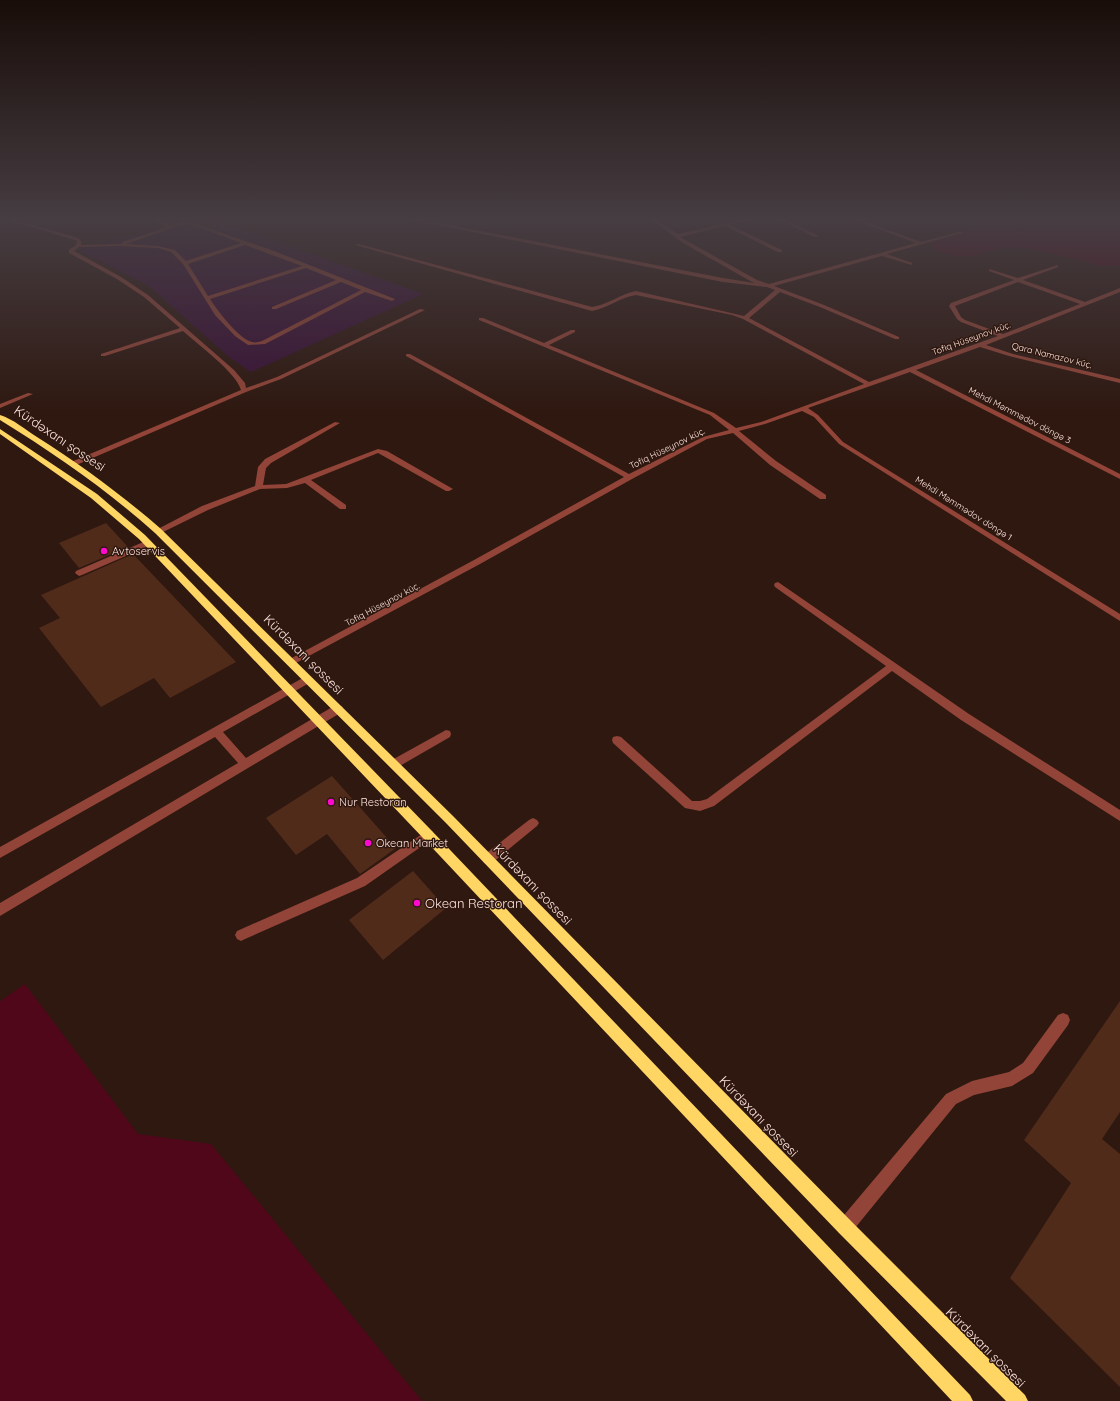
<svg xmlns="http://www.w3.org/2000/svg" width="1120" height="1401" font-family="Quicksand,sans-serif">
  <rect width="100%" height="100%" fill="#2e1810"/>
  <polygon fill="#391236" points="201,217 210,217 423,294 251,372 230,358 149,286 79,250"/>
  <g fill="#50071a">
    <polygon points="983,217 1120,217 1120,265 1103,266 1036,250 1016,247 996,249 974,256 953,256 933,249 931,243 963,233 976,227"/>
    <polygon points="25,984 138,1134 211,1144 422,1401 0,1401 0,1001"/>
  </g>
  <g fill="#512b1a">
    <polygon points="106,523 128,547 79,568 59,543"/>
    <polygon points="133,554 236,662 170,698 154,678 101,707 39,628 60,618 41,595"/>
    <polygon points="332,776 396,848 360,874 327,834 296,855 266,818"/>
    <polygon points="413,871 446,908 383,960 349,920"/>
    <polygon points="1120,1001 1120,1112 1102,1139 1120,1154 1120,1387 1010,1278 1071,1183 1024,1140"/>
  </g>
  <g fill="none" stroke-linecap="round" stroke-linejoin="round">
    <g fill="#914437" fill-rule="evenodd">
      <path d="M0 217H5L78 238 81 241V245L122 244V242L165 228 163 223 145 217H153L167 221 170 226 184 222H191L274 251 395 299 392 301 365 292 265 344 248 345 235 336 215 315 183 264 171 252 158 248 119 246 79 247 74 251 121 277 148 295 234 370 245 383 246 388 277 377 420 309 425 310 281 379 246 392 74 466H71V462L241 390C236 372 198 345 183 331L105 356H101V354L180 328 144 297 117 279 69 253V250L76 245 77 241 74 240ZM184 224H190L241 243 186 261 175 250 158 246 126 244ZM245 245 302 266 208 296 188 264ZM306 268 336 280 272 307V309H276L341 282 361 290 262 341C259 342 255 343 252 342 240 340 217 310 210 299Z"/>
      <path d="M398 217H408L723 278 754 283 683 243 650 219 632 217H653L678 234 753 217H761L730 225 782 250V252H778L725 226 680 237 757 280 769 284 916 243 846 217H853L921 242 962 231V233L887 254 912 263V265L882 256 774 286 824 305 899 337V339H895L820 307 780 292 749 318 869 382 998 336 961 322 957 319 949 306 951 303 1014 280 989 271V269L1018 278 1058 265V267L1023 280 1085 302 1120 288V292L986 345 1013 354 1120 379V383L1009 356 980 347 916 370 1120 474V479L910 372 808 408 818 415 843 442 1120 614V621L839 444 814 417 802 411 765 424 739 431 776 461 826 495V499H820L770 465 733 433 707 439 632 479 480 564 294 664H288L286 662 288 660 474 560 624 477 406 356V354H410L629 474 703 437 729 430 710 415 479 320V318H483L544 343 571 330H575V332L549 345 714 413 736 428 761 422 864 384 743 319 732 315 636 295C620 297 608 308 592 311L355 245 359 244 592 307C608 305 620 294 636 291L744 316 775 290 767 287 723 282ZM1018 282 1080 304 1003 334 965 320 961 317 955 306Z"/>
      <polygon points="590,217 595,217 592,219"/>
      <polygon points="774,217 780,217 819,236 815,237"/>
      <polygon points="28,393 33,394 0,408 0,404"/>
      <polygon points="335,422 340,423 271,463 266,468 263,485 286,484 378,449 387,451 453,489 449,491 446,491 378,453 311,480 346,505 346,509 340,509 305,483 287,488 260,489 250,493 208,510 161,533 155,533 154,531 202,506 255,486 258,467 265,459"/>
      <polygon points="148,540 151,541 151,545 82,575 79,576 75,573 76,571"/>
      <polygon points="778,582 969,714 1120,810 1120,821 961,720 892,671 714,806 700,811 685,808 613,743 612,740 613,737 617,736 621,737 692,801 700,801 707,799 886,666 775,587 774,585 775,583"/>
      <polygon points="308,675 313,679 311,682 223,732 246,758 334,706 342,706 343,709 342,712 0,916 0,903 238,763 215,737 0,858 0,847"/>
      <polygon points="446,730 450,731 451,734 450,737 398,767 394,768 390,767 389,764 390,761"/>
      <polygon points="533,818 537,820 539,823 537,826 492,863 488,864 484,863 482,859 484,855 529,820"/>
      <polygon points="428,830 432,831 434,835 432,839 365,886 245,939 241,941 237,939 235,935 237,931 357,878"/>
      <polygon points="1063,1013 1068,1015 1070,1020 1068,1025 1033,1073 1012,1086 974,1095 956,1104 851,1233 845,1235 839,1233 837,1227 839,1221 946,1094 972,1081 1009,1072 1023,1063 1058,1015"/>
    </g>
    <g fill="#ffd564" fill-rule="evenodd">
      <path d="M0 415C13 419 26 430 37 437 81 465 122 495 161 529L453 816 851 1221 1025 1395 1028 1401H1006L839 1233 445 822 155 533C107 490 55 454 0 420Z"/>
      <polygon points="0,429 97,494 145,535 432,831 970,1395 973,1401 952,1401 424,839 139,539 91,498 0,434"/>
    </g>
  </g>
  <linearGradient id="sky" x2="0" y2="1"><stop stop-color="#190d09"/><stop offset="0.53" stop-color="#463d42"/><stop offset="1" stop-color="#463d42" stop-opacity="0"/></linearGradient>
  <rect width="1120" height="413" fill="url(#sky)"/>
  <g fill="#ff09ce" stroke="#2e1810" stroke-width="1.5">
    <circle cx="104" cy="551" r="4"/>
    <circle cx="331" cy="802" r="4"/>
    <circle cx="368" cy="843" r="4"/>
    <circle cx="417" cy="903" r="4"/>
  </g>
  <g text-anchor="middle" dominant-baseline="central" stroke-width="3" stroke-linejoin="round" paint-order="stroke">
    <g font-size="9" fill="#ffe4dd" stroke="#2e1810">
      <text transform="translate(971 338) rotate(-20)">Tofiq Hüseynov küç.</text>
      <text transform="translate(1052 355) rotate(14)">Qara Namazov küç.</text>
      <text transform="translate(1020 415) rotate(27)">Mehdi Məmmədov döngə 3</text>
      <text transform="translate(667 448) rotate(-26)">Tofiq Hüseynov küç.</text>
      <text transform="translate(964 508) rotate(32)">Mehdi Məmmədov döngə 1</text>
      <text transform="translate(382 604) rotate(-28)">Tofiq Hüseynov küç.</text>
    </g>
    <g font-size="11" fill="#ffe4dd" stroke="#2e1810" text-anchor="start">
      <text x="112" y="551">Avtoservis</text>
      <text x="339" y="802">Nur Restoran</text>
      <text x="376" y="843">Okean Market</text>
    </g>
    <g font-size="13" fill="#ffe4dd" stroke="#2e1810">
      <text transform="translate(60 438) rotate(34)">Kürdəxanı şossesi</text>
      <text transform="translate(304 654) rotate(45)">Kürdəxanı şossesi</text>
      <text transform="translate(533 884) rotate(46)">Kürdəxanı şossesi</text>
      <text transform="translate(759 1116) rotate(46)">Kürdəxanı şossesi</text>
      <text transform="translate(986 1347) rotate(45)">Kürdəxanı şossesi</text>
    </g>
    <g font-size="13" fill="#ffe4dd" stroke="#2e1810" text-anchor="start">
      <text x="425" y="903">Okean Restoran</text>
    </g>
  </g>
</svg>
